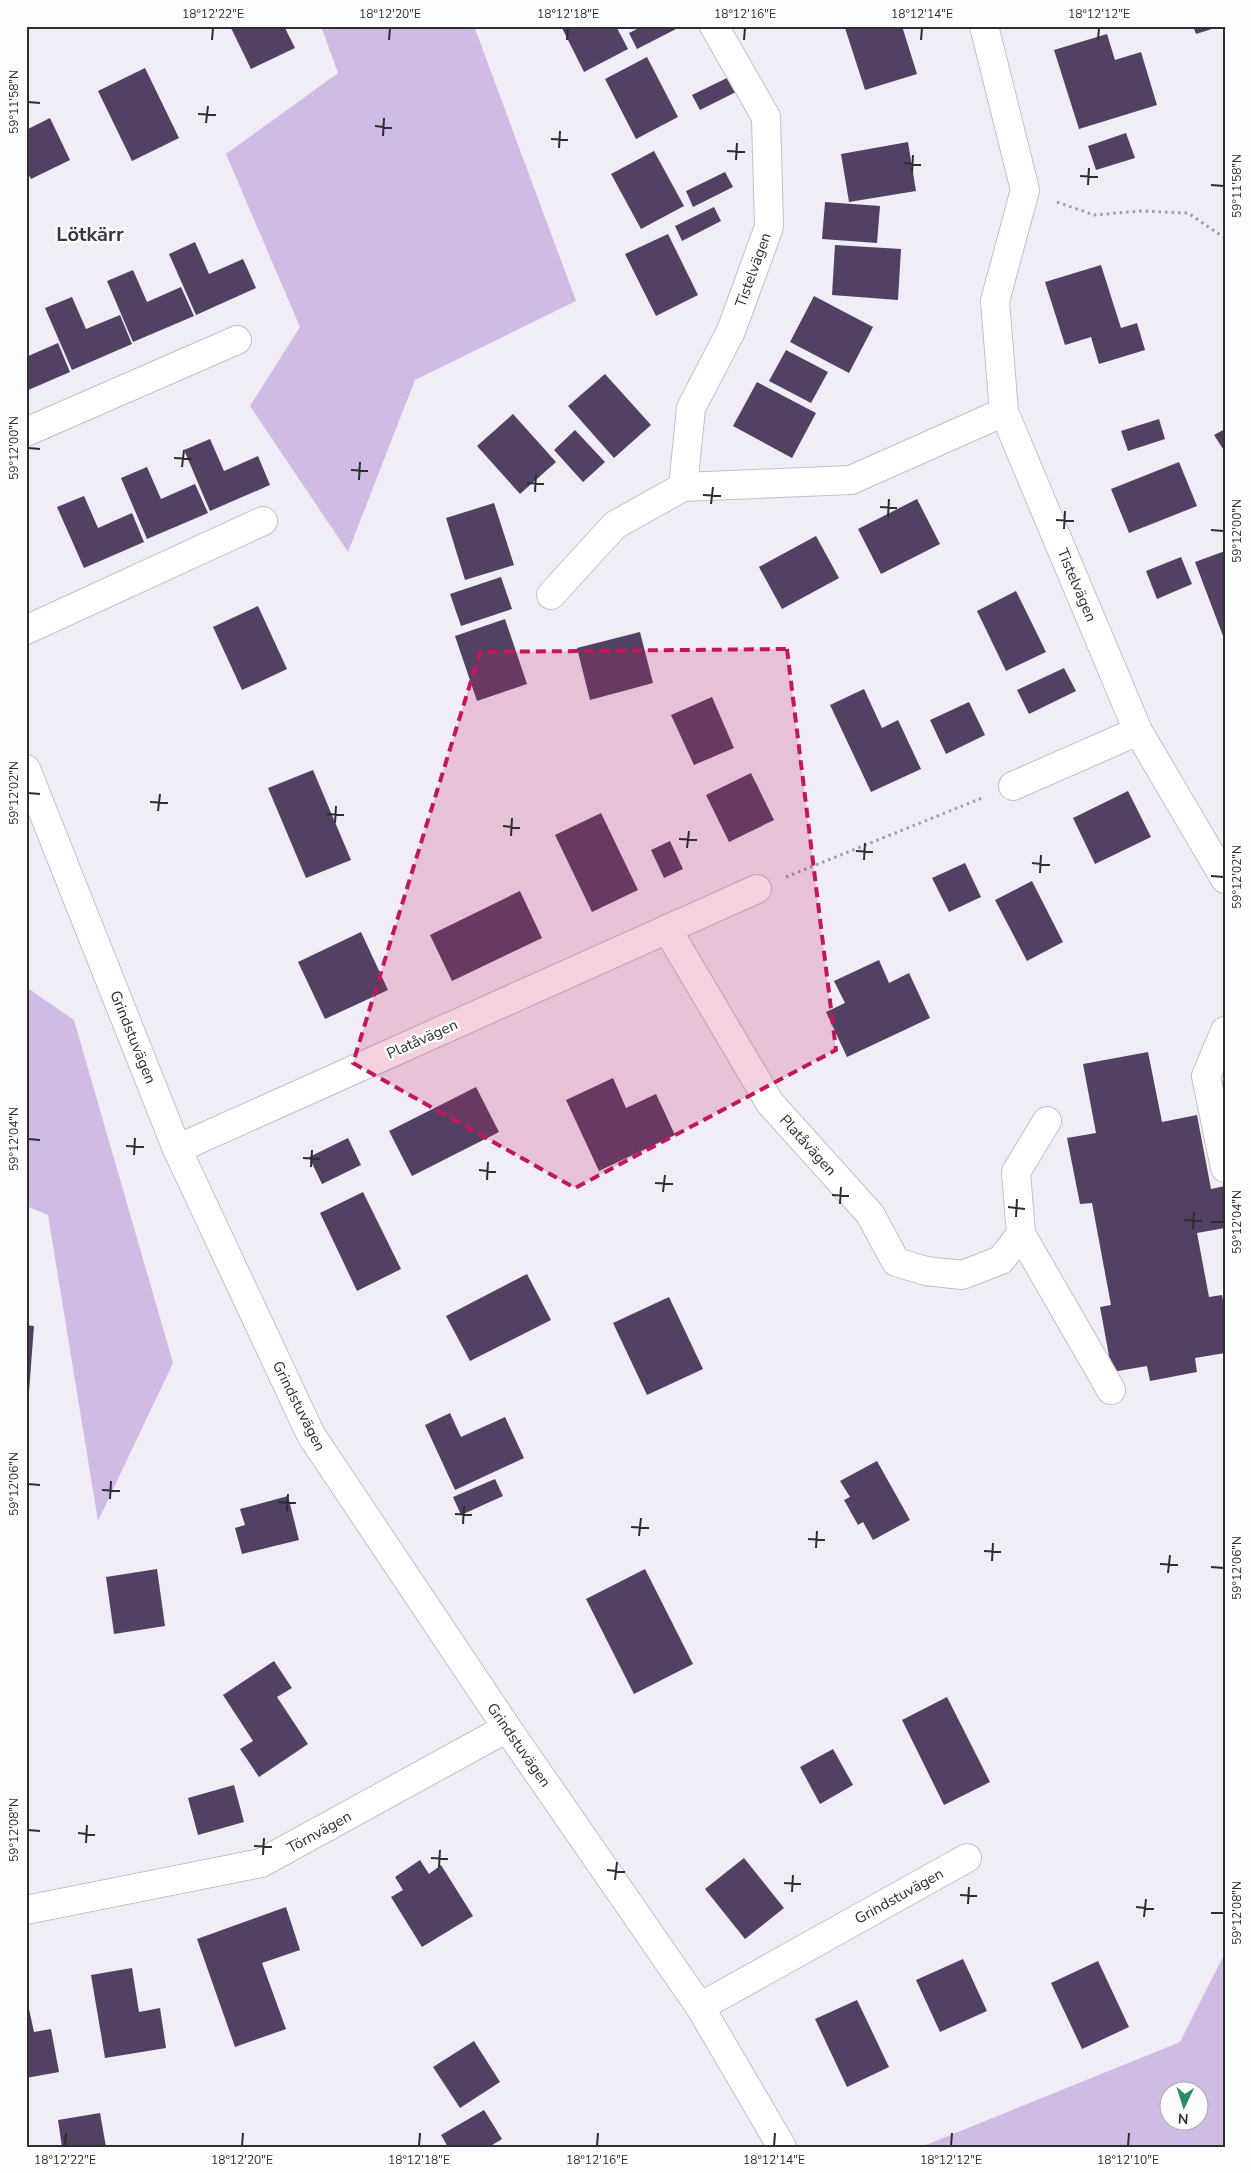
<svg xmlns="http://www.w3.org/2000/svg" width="1251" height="2173" font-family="'Nunito Sans',sans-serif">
  <rect width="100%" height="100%" fill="#f1edf7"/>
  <g fill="#cfbbe3" fill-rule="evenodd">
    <polygon points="321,26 474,26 576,301 415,380 348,552 250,406 300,327 226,154 338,73"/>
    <polygon points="26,987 74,1020 173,1363 98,1521 48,1215 26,1206"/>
    <path d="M1225 1953V2147H921L1180 2042ZM1168 2090H1198V2120H1168Z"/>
  </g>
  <g fill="#534164">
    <polygon points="230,26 284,26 295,48 251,69"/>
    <polygon points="561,26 616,26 628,49 584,72"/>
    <polygon points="643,26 675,26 676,29 637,49 629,33"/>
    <polygon points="850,26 902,26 917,74 865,90 845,28"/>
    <polygon points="1193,26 1217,26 1218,27 1196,34"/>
    <polygon points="1107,34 1115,60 1141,52 1157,105 1079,129 1054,50"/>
    <polygon points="647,57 678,117 636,139 605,79"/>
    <polygon points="145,68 179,138 132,161 98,91"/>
    <polygon points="731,76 738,91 700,110 692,95"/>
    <polygon points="50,118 70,160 31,179 26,170 26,130"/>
    <polygon points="1126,133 1135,158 1096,170 1088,146"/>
    <polygon points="908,142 916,191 849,202 841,154"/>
    <polygon points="654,151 684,206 641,229 611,174"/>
    <polygon points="725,172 733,187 693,207 686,191"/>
    <polygon points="825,202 880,206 877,243 822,239"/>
    <polygon points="714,207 721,221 682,241 675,226"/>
    <polygon points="668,234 698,295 656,316 625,254"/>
    <polygon points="195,242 209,274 243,259 256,288 196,315 169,254"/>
    <polygon points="835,245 901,249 898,300 832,295"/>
    <polygon points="1101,265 1121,328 1137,323 1145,350 1099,364 1091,337 1065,345 1045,282"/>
    <polygon points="133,270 147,302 181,287 194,316 133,342 107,281"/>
    <polygon points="814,296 873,327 849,373 790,342"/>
    <polygon points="72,297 86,329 120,315 132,344 72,370 45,308"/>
    <polygon points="58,343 70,372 26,391 26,357"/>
    <polygon points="786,350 828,372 811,403 769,381"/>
    <polygon points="605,374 651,425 614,458 568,406"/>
    <polygon points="757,382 816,413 792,458 733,426"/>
    <polygon points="513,414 556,462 520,494 477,446"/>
    <polygon points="1159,419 1165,439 1128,451 1121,431"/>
    <polygon points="1225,429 1225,452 1214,435"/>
    <polygon points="575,430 605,462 583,482 554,450"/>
    <polygon points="210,439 224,471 258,456 270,485 210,511 184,450"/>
    <polygon points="1179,462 1197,506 1129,533 1111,489"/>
    <polygon points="147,467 161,499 195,484 208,513 147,539 121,478"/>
    <polygon points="84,496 98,528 132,513 144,542 84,568 57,507"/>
    <polygon points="917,499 940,544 881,574 858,529"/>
    <polygon points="494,503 514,565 465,580 446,518"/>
    <polygon points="816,536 839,578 782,609 759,567"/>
    <polygon points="1225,551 1225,636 1223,636 1195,562"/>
    <polygon points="1181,557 1192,584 1157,599 1146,571"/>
    <polygon points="501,577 512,609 461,626 450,594"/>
    <polygon points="1016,591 1046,652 1006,671 977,611"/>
    <polygon points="258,606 287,669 242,690 213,627"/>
    <polygon points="505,619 527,684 477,701 455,636"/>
    <polygon points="640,632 653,683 590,700 577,648"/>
    <polygon points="1064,668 1076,691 1029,714 1017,690"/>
    <polygon points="864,689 882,728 898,720 921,769 871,792 830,705"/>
    <polygon points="712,697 734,748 694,765 671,715"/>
    <polygon points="969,702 985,735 946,754 930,720"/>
    <polygon points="313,770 351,860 306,878 268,788"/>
    <polygon points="751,773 774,820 729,842 706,795"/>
    <polygon points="1128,791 1151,837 1095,864 1073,818"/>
    <polygon points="601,813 638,890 592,912 555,835"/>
    <polygon points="670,841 683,869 664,878 651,850"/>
    <polygon points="965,863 981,897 949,912 932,878"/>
    <polygon points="1032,881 1063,942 1027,961 995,900"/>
    <polygon points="520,891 542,938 452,981 430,935"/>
    <polygon points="361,932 388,990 325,1019 298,962"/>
    <polygon points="879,960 889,983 909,973 930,1018 847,1057 826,1012 845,1003 834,981"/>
    <polygon points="1148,1052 1162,1122 1197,1115 1211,1189 1225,1186 1225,1228 1197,1233 1209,1297 1222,1295 1225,1310 1225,1353 1195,1358 1197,1372 1150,1381 1147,1366 1112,1372 1100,1307 1111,1305 1092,1203 1080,1204 1067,1138 1096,1133 1083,1064"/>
    <polygon points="613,1078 626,1108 656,1094 675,1135 599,1171 566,1100"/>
    <polygon points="476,1087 499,1132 412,1176 389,1131"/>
    <polygon points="348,1138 361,1165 322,1184 309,1157"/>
    <polygon points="363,1192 401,1269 357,1291 320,1213"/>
    <polygon points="527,1274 551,1320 470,1361 446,1316"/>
    <polygon points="669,1297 703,1369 647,1395 613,1323"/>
    <polygon points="26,1325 34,1326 28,1405 26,1405"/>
    <polygon points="450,1413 461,1437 505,1417 524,1458 455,1490 425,1425"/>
    <polygon points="877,1461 910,1520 873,1540 863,1522 858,1525 844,1500 850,1497 840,1481"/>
    <polygon points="495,1479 503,1496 461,1515 453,1497"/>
    <polygon points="288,1496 299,1540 242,1554 235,1528 245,1525 240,1509"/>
    <polygon points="157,1569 165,1626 114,1634 106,1577"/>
    <polygon points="645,1569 693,1664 634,1694 586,1599"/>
    <polygon points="274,1661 292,1688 277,1697 308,1744 259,1777 240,1749 253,1741 223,1695"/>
    <polygon points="947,1697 990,1782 944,1805 902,1720"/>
    <polygon points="833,1749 853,1785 820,1804 800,1767"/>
    <polygon points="234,1785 244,1822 198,1835 188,1798"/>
    <polygon points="744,1858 784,1908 745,1939 705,1889"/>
    <polygon points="420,1860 429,1874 441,1865 473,1916 422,1947 391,1897 403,1890 395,1877"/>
    <polygon points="286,1907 300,1950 262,1963 286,2029 235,2047 197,1939"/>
    <polygon points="963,1959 987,2011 940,2032 916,1980"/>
    <polygon points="1098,1961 1129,2027 1082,2049 1051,1983"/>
    <polygon points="132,1968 139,2012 160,2008 166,2048 105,2058 91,1975"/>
    <polygon points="26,1995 34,2032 51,2029 59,2072 26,2078"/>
    <polygon points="857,2000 889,2067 847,2087 815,2019"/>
    <polygon points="474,2041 500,2082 460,2108 433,2067"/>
    <polygon points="484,2110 502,2139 489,2147 448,2147 441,2135"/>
    <polygon points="100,2113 106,2147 62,2147 58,2120"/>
  </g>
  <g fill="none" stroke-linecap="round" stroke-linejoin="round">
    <g stroke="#c4bfc9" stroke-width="30">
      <g id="minor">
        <polyline points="984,26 1025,190 995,301 1004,412 1138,731 1225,879"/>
        <polyline points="26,432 237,340"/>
        <polyline points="683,487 691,408 731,331 769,227 766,117 714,26"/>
        <polyline points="551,595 615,525 683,487 851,480 1004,412"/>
        <polyline points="26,630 263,521"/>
        <polyline points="26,769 177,1149 311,1435 507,1728 700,2007 782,2147"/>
        <polyline points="1013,786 1138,731"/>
        <polyline points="667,929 770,1103 870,1214 896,1262 926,1271 962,1275 1001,1260 1021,1234"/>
        <polyline points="1225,1031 1206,1076 1225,1168"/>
        <polyline points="1047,1121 1016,1172 1021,1234 1111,1390"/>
        <polyline points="177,1149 757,889"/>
        <polyline points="26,1910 261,1863 507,1728"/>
        <polyline points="700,2007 967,1858"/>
      </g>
    </g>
    <g stroke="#a09da4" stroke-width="3" stroke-dasharray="2.5 4" stroke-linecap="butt">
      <polyline points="1057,202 1094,215 1140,211 1188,213 1225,238"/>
      <polyline points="786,877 982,798"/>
    </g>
    <use href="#minor" stroke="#fff" stroke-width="28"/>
  </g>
  <path fill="#c2185b" fill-opacity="0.2" stroke="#c2185b" stroke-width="4" stroke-dasharray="10 6" stroke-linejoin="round" d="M787 649 836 1050 575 1188 353 1063 480 652Z"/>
  <path fill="none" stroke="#2e2d30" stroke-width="2" d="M212 40 213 28M389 40 390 28M567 40 568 28M744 40 745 28M921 40 922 28M1098 40 1099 28M28 102 40 103M198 114 216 115M206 123 208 106M375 126 392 128M383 136 384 118M551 139 568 140M559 148 560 131M727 151 745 152M736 160 737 143M904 163 921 165M912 173 913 155M1080 176 1098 177M1088 185 1089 168M1211 185 1224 186M28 448 40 449M174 458 192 459M182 467 184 450M351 470 368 471M359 480 360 462M527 483 544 484M535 492 536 474M703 495 721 496M711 504 713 487M880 507 897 508M888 517 889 499M1056 520 1074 521M1064 529 1065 511M1211 530 1224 531M28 793 40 794M150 802 168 803M158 811 160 794M327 814 344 815M335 823 336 806M503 826 520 828M511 836 512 818M679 839 697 840M687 848 689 831M856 851 873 852M864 860 865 843M1032 863 1050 865M1040 873 1041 855M1211 876 1224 877M28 1139 40 1140M126 1146 144 1147M134 1155 135 1138M303 1158 320 1159M311 1167 312 1150M479 1170 496 1172M487 1180 488 1162M655 1183 673 1184M663 1192 665 1175M832 1195 849 1196M840 1204 841 1187M1008 1207 1025 1209M1016 1217 1017 1199M1184 1220 1202 1221M1211 1222H1224M1193 1229 1194 1212M28 1484 40 1485M102 1490 120 1491M110 1499 111 1481M278 1502 296 1503M287 1511 288 1494M455 1514 472 1515M463 1524 464 1506M631 1527 649 1528M639 1536 641 1518M808 1539 825 1540M816 1548 817 1531M984 1551 1001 1552M992 1561 993 1543M1160 1564 1178 1565M1211 1567 1224 1568M1168 1573 1170 1555M28 1830 40 1831M78 1833 95 1835M86 1843 87 1825M254 1846 272 1847M263 1855 264 1838M431 1858 448 1859M439 1867 440 1850M607 1870 625 1872M615 1880 617 1862M784 1883 801 1884M792 1892 793 1875M960 1895 977 1896M968 1904 969 1887M1136 1907 1154 1909M1211 1913H1224M1144 1917 1146 1899M65 2146 66 2133M242 2146 243 2133M419 2146 420 2133M597 2146 598 2133M774 2146 775 2133M951 2146 952 2133M1128 2146 1129 2133"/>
  <g text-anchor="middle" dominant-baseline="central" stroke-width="5" stroke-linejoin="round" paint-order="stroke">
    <g font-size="15" fill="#2e2d30" stroke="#fdfcfe">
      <text transform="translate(753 270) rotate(-70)">Tistelvägen</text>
      <text transform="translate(1077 585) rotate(67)">Tistelvägen</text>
      <text transform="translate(133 1037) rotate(68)">Grindstuvägen</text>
      <text transform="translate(422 1039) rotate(-24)">Platåvägen</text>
      <text transform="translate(808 1145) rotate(48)">Platåvägen</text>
      <text transform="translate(299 1406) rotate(63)">Grindstuvägen</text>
      <text transform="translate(519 1745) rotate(55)">Grindstuvägen</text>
      <text transform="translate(319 1832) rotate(-29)">Törnvägen</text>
      <text transform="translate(899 1896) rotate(-29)">Grindstuvägen</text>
    </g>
    <g font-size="20" font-weight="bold" fill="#3b373f" stroke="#fdfcfe">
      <text x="90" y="234">Lötkärr</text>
    </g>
  </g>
  <rect width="1251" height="2173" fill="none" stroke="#fdfcfe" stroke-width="55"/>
  <g transform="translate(1184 2106) rotate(184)"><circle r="24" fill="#fdfcfe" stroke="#aaa9ac"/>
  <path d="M0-4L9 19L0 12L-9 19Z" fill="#298c67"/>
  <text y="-8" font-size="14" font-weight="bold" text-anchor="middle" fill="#2e2d30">N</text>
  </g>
  <rect x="28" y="28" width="1196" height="2118" fill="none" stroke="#2e2d30" stroke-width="2"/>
  <g font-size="12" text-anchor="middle" fill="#2e2d30">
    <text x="213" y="18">18°12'22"E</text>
    <text x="390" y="18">18°12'20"E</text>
    <text x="568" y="18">18°12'18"E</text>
    <text x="745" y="18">18°12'16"E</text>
    <text x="922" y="18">18°12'14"E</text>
    <text x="1099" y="18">18°12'12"E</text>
    <text transform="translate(14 102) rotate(-90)" y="4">59°11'58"N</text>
    <text transform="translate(1237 186) rotate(-90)" y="4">59°11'58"N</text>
    <text transform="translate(14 448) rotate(-90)" y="4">59°12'00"N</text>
    <text transform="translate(1237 531) rotate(-90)" y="4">59°12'00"N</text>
    <text transform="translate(14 793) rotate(-90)" y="4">59°12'02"N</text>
    <text transform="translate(1237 877) rotate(-90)" y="4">59°12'02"N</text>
    <text transform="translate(14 1139) rotate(-90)" y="4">59°12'04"N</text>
    <text transform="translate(1237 1222) rotate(-90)" y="4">59°12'04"N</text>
    <text transform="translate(14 1484) rotate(-90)" y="4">59°12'06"N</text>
    <text transform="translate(1237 1568) rotate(-90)" y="4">59°12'06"N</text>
    <text transform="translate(14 1830) rotate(-90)" y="4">59°12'08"N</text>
    <text transform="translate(1237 1913) rotate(-90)" y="4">59°12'08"N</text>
    <text x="65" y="2164">18°12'22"E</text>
    <text x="242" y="2164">18°12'20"E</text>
    <text x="419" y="2164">18°12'18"E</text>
    <text x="597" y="2164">18°12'16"E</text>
    <text x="774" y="2164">18°12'14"E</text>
    <text x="951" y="2164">18°12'12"E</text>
    <text x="1128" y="2164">18°12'10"E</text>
  </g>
</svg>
